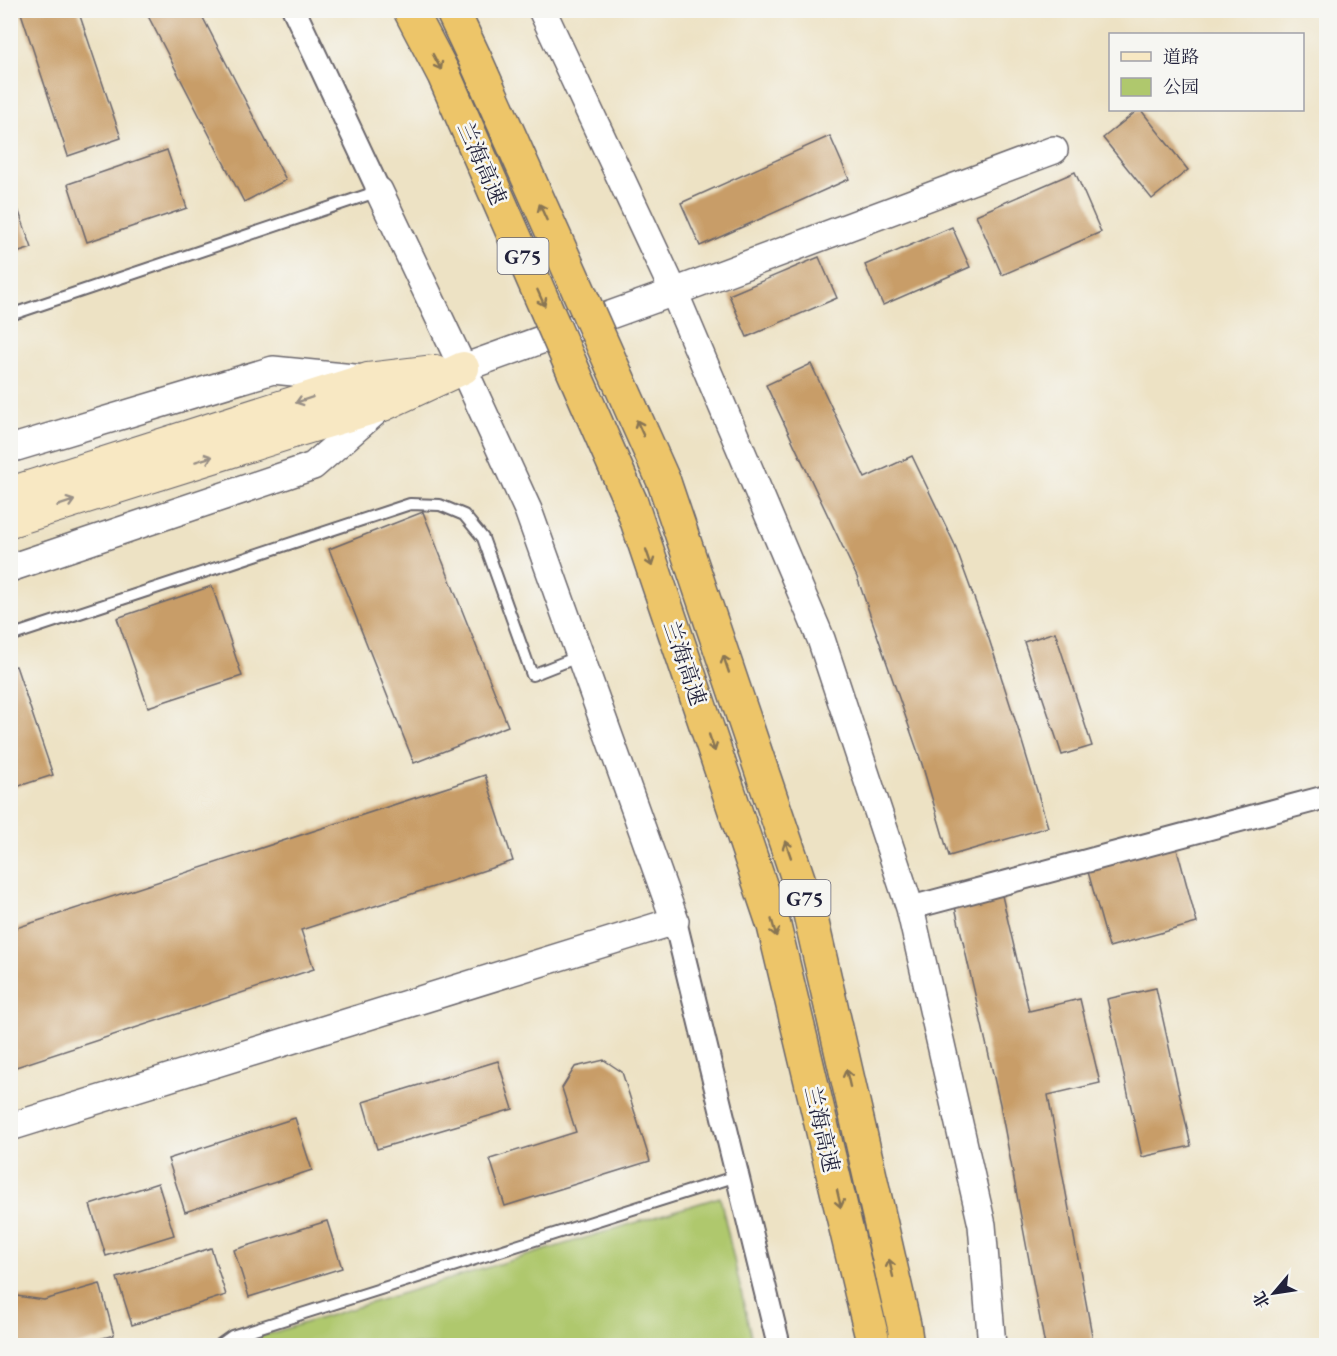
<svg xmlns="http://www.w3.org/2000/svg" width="1337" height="1356" font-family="'EB Garamond','Noto Serif SC',serif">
  <rect width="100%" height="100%" fill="#f6f6f2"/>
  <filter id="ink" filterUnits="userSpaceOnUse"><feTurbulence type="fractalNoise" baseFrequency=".0167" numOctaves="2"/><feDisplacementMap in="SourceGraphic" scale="12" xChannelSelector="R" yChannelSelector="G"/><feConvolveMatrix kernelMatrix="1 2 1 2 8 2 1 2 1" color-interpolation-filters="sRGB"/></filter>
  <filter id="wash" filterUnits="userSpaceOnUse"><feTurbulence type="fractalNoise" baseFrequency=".008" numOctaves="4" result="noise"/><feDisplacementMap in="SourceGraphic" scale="24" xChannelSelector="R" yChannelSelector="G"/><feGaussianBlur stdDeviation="1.35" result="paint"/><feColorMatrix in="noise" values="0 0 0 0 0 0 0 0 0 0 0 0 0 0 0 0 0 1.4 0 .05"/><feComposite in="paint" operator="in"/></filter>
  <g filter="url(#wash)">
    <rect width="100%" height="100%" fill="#ede2c4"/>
    <polygon fill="#afc86d" stroke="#687554" stroke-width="1.5" points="720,1197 753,1345 257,1345 255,1338"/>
    <g id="blocks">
      <g fill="#c89d67">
        <polygon points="20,10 78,10 121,138 68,156"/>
        <polygon points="145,10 199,10 286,180 244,202"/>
        <polygon points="1138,110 1141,110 1188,170 1152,199 1103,138"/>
        <polygon points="830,136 849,179 700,246 681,203"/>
        <polygon points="167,150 187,208 87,242 68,184"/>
        <polygon points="1075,172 1101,232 1002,275 976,215"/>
        <polygon points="10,187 32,248 10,255"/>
        <polygon points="952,227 970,267 883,305 865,265"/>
        <polygon points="819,257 837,298 747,337 729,295"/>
        <polygon points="811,364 865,478 912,456 954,543 989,639 1020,735 1048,827 949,856 922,764 857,577 766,385"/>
        <polygon points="423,512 508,726 414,763 329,549"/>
        <polygon points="212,586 242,676 148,707 117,618"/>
        <polygon points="1055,632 1092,746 1062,755 1024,642"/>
        <polygon points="16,666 53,775 10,789 10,667"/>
        <polygon points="485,775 513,861 301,930 314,969 10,1069 10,930"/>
        <polygon points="1174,838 1197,923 1109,947 1085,861"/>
        <polygon points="1000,887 1029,1011 1080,999 1100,1083 1048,1095 1094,1346 1045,1346 1000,1104 953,898"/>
        <polygon points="1156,988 1191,1146 1142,1157 1107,999"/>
        <polygon points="604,1060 622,1072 650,1161 505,1206 490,1159 576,1132 562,1088 575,1067"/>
        <polygon points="498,1061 513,1109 377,1149 363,1102"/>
        <polygon points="295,1118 312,1170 185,1212 168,1159"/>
        <polygon points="158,1183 174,1235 106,1256 90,1205"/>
        <polygon points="327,1221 342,1268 249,1297 234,1250"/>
        <polygon points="211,1248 226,1295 132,1325 117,1278"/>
        <polygon points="100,1284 114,1335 74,1346 10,1346 10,1295 44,1300"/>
      </g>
    </g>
  </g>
  <g filter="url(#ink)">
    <use href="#blocks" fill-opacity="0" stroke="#69656b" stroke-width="1.5"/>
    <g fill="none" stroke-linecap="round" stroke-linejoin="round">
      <g stroke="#69656b" stroke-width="14">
        <g id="service">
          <polyline points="10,315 379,191"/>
          <polyline points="10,636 410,504 440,505 464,515 483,538 532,675 580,656"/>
          <polyline points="218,1346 232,1336 737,1176"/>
        </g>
      </g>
      <g stroke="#69656b" stroke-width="26">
        <g id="minor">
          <polyline points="294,10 379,191"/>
          <polyline points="910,908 1326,797"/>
          <polyline points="675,921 779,1346"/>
        </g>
      </g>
      <g stroke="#69656b" stroke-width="30">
        <g id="tertiary">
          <polyline points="542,10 674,292 821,639 910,908 982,1225 992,1346"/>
          <polyline points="463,368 674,292 1054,150"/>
          <polyline points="10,449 273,370 364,379"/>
          <polyline points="10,568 313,466 382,406"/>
          <polyline points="10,1127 675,921 528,510 463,368 379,191"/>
        </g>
      </g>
      <g stroke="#69656b" stroke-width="34">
        <g id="secondary">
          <polyline points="10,493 368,379 435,371"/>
          <polyline points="10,521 299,430 383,405 463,368"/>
        </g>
      </g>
      <g stroke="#69656b" stroke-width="36">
        <g id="motorway">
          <polyline points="664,482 810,914 904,1325 907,1346"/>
          <polyline points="631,503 774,926 874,1346"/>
        </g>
      </g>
      <use href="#service" stroke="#fff" stroke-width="10"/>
      <use href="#minor" stroke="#fff" stroke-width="22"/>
      <use href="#tertiary" stroke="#fff" stroke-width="27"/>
      <use href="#secondary" stroke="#f8e8c3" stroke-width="32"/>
      <use href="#motorway" stroke="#edc569" stroke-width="33"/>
      <g stroke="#69656b" stroke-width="36" stroke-linecap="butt">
        <g id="motorway-bridge">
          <polyline points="410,10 444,75 631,503"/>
          <polyline points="452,10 476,61 664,482"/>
        </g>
      </g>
      <use href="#motorway-bridge" stroke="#edc569" stroke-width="33"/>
    </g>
    <defs><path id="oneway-shaft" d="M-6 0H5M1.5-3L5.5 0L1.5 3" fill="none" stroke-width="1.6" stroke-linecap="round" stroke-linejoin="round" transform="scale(1.5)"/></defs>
    <g stroke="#887452">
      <use href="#oneway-shaft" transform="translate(437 62) rotate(62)"/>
      <use href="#oneway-shaft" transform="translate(543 212) rotate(-114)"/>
      <use href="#oneway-shaft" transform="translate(541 298) rotate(66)"/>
      <use href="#oneway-shaft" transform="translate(640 428) rotate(-114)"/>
      <use href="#oneway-shaft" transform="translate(649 558) rotate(71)"/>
      <use href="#oneway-shaft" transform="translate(726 664) rotate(-109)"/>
      <use href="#oneway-shaft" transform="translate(712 743) rotate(71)"/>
      <use href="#oneway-shaft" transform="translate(788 849) rotate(-109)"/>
      <use href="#oneway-shaft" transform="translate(774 928) rotate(74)"/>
      <use href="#oneway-shaft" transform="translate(848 1078) rotate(-103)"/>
      <use href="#oneway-shaft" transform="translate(839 1199) rotate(77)"/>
      <use href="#oneway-shaft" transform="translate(891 1268) rotate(-103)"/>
    </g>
    <g stroke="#988f86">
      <use href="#oneway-shaft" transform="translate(304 400) rotate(162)"/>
      <use href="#oneway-shaft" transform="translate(204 459) rotate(-17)"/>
      <use href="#oneway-shaft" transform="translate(66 503) rotate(-18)"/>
    </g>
  </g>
  <g text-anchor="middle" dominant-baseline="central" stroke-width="5" stroke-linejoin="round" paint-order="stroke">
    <g fill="#f6f6f2" stroke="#626272" stroke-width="1.5">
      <rect x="497.5" y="238" width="51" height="36" rx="4.5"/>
      <rect x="779.5" y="880" width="51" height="36" rx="4.5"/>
    </g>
    <g font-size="21" font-weight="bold" fill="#22223b">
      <text x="523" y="256">G75</text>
      <text x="805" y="898">G75</text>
    </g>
    <g font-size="22" fill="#22223b" stroke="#f6f6f2">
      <text transform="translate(482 163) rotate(66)">兰海高速</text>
      <text transform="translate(685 663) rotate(71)">兰海高速</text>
      <text transform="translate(822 1129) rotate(77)">兰海高速</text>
    </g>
  </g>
  <rect width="1337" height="1356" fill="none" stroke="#f6f6f2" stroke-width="36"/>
  <rect x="1109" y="33" width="195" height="78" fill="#f6f6f2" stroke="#a1a1a9" stroke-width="1.5"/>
  <rect x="1121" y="52" width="30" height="9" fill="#f8e8c3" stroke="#a1a1a9" stroke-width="1.5"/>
  <text x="1163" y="63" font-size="18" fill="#22223b">道路</text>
  <rect x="1121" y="78" width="30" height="18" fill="#afc86d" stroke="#a1a1a9" stroke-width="1.5"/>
  <text x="1163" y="93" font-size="18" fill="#22223b">公园</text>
  <g transform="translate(1274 1293) rotate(241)" stroke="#f6f6f2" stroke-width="4.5" paint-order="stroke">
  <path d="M0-4.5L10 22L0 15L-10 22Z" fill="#22223b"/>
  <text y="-9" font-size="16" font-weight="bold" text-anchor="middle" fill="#22223b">北</text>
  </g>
</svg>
